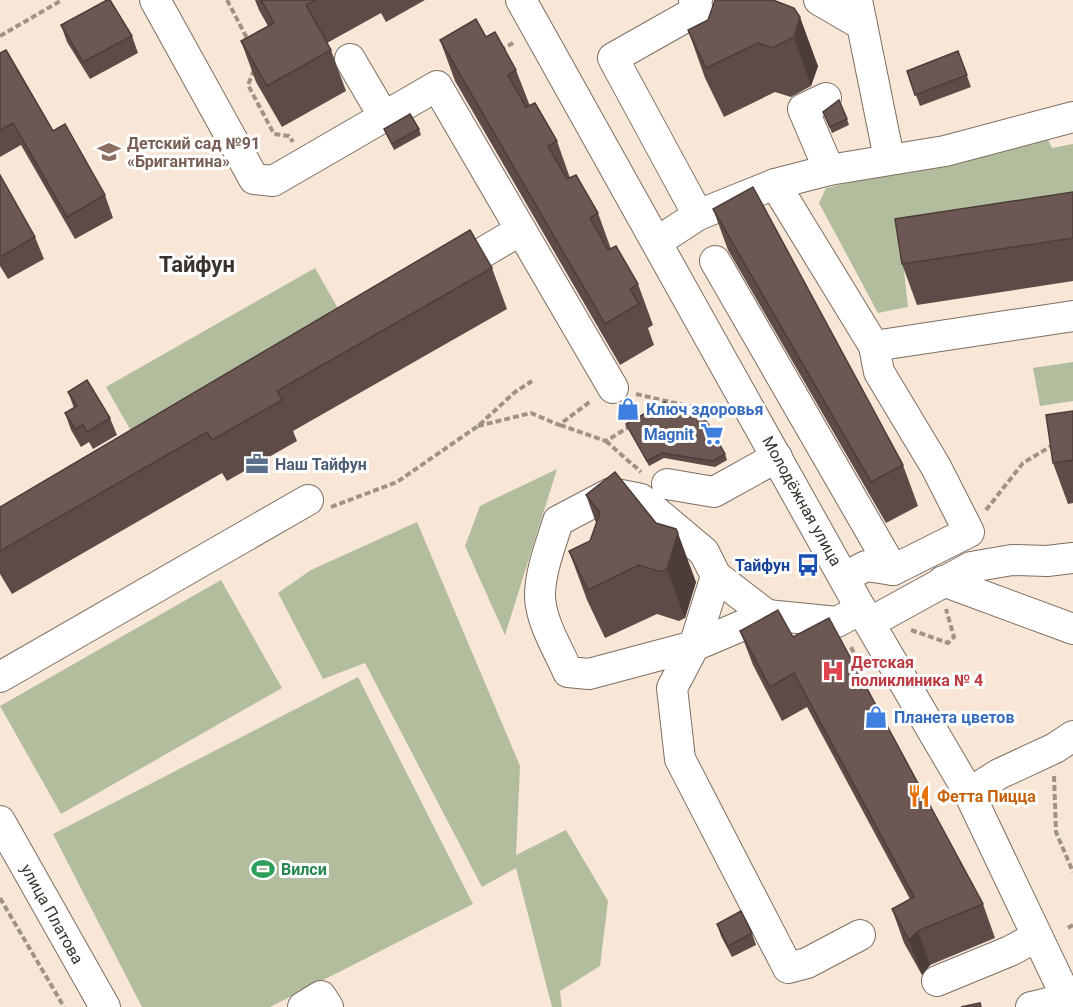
<svg xmlns="http://www.w3.org/2000/svg" width="1073" height="1007" font-family="Roboto,sans-serif">
  <rect width="100%" height="100%" fill="#f8e6d7"/>
  <g fill="#b2bd9e">
    <polygon points="1047,137 1052,148 1073,144 1073,214 901,244 908,307 878,313 819,203 826,188"/>
    <polygon points="315,268 344,319 135,438 106,387"/>
    <polygon points="1073,362 1073,401 1040,406 1033,368"/>
    <polygon points="557,469 505,635 465,546 480,506"/>
    <polygon points="417,522 520,766 516,855 566,830 608,901 600,966 560,991 562,1007 552,1007 516,868 482,887 365,663 323,679 278,593 311,570"/>
    <polygon points="221,580 282,688 61,814 0,706"/>
    <polygon points="358,677 473,904 270,1007 142,1007 53,834"/>
  </g>
  <g fill="none" stroke-linecap="round" stroke-linejoin="round">
    <g stroke="#7e6e61" stroke-width="32">
      <g id="minor">
        <polyline points="155,0 254,179 273,181 437,86 613,388"/>
        <polyline points="521,0 861,609 969,793 1071,1007"/>
        <polyline points="697,0 694,1 698,10 613,58 698,215"/>
        <polyline points="819,0 862,25"/>
        <polyline points="857,0 889,158"/>
        <polyline points="350,59 384,117"/>
        <polyline points="826,98 803,109 829,170"/>
        <polyline points="775,184 874,346 879,372 936,467 969,532 893,570 866,566 845,577"/>
        <polyline points="657,242 698,215 775,184 829,170 945,151 1073,117"/>
        <polyline points="715,261 893,570"/>
        <polyline points="448,273 521,230"/>
        <polyline points="874,346 1073,316"/>
        <polyline points="667,484 714,492 777,457"/>
        <path d="M611 493 641 499 704 552 716 576 694 646 589 674 568 672C558 649 539 619 540 593 541 569 551 544 558 521Z"/>
        <polyline points="716,576 767,615"/>
        <polyline points="943,581 1073,629"/>
        <polyline points="871,622 971,567 1012,560 1047,561 1073,558"/>
        <polyline points="0,677 308,500"/>
        <polyline points="969,793 999,774 1055,748 1073,736"/>
        <polyline points="0,821 105,1007"/>
        <polyline points="860,935 807,963 788,968 680,759 672,688 694,646 767,615 837,622 861,609"/>
        <polyline points="937,981 1010,951 1036,937"/>
        <polyline points="303,1007 321,996 328,1007"/>
        <polyline points="1031,1007 1073,997"/>
      </g>
    </g>
    <g stroke="#9f9388" stroke-width="4" stroke-dasharray="6 3" stroke-linecap="butt">
      <polyline points="227,0 249,42"/>
      <polyline points="0,36 62,0"/>
      <polyline points="500,50 515,42"/>
      <polyline points="254,70 248,85 274,134 289,136 293,142"/>
      <polyline points="636,394 722,414"/>
      <polyline points="560,425 606,441 632,425"/>
      <polyline points="478,426 531,413 559,425 591,401"/>
      <polyline points="606,441 641,472"/>
      <polyline points="331,507 397,482 478,426 515,392 532,381"/>
      <polyline points="986,510 1023,463 1053,445"/>
      <polyline points="911,630 948,643 954,637 946,609"/>
      <polyline points="851,647 858,662"/>
      <polyline points="1054,776 1056,832 1073,872"/>
      <polyline points="0,898 64,1007"/>
      <polyline points="1068,928 1073,925"/>
    </g>
    <use href="#minor" stroke="#fff" stroke-width="30"/>
  </g>
  <g fill="#5d4b47">
    <polygon points="255,0 425,0 386,22 381,13 327,43 331,50 346,91 282,127 256,82 241,41 268,26 259,10"/>
    <polygon points="714,0 773,0 818,66 811,86 791,97 775,92 724,117 705,78 688,30 708,20 715,2"/>
    <polygon points="61,25 132,36 138,53 90,79 67,42"/>
    <polygon points="486,37 516,70 530,106 557,141 570,178 598,213 611,249 638,284 653,325 648,328 654,345 620,365 455,81 440,40"/>
    <polygon points="958,51 971,87 920,106 907,71"/>
    <polygon points="0,53 53,131 105,195 113,218 75,239 21,145 0,157"/>
    <polygon points="823,112 847,119 849,125 832,133"/>
    <polygon points="384,129 419,129 421,135 394,150"/>
    <polygon points="0,175 35,237 44,259 8,279 0,266"/>
    <polygon points="1073,192 1073,281 917,305 902,264"/>
    <polygon points="713,209 903,465 918,506 886,523 728,250"/>
    <polygon points="492,268 507,309 293,431 297,441 227,481 222,473 12,594 0,574 0,507"/>
    <polygon points="68,392 110,418 117,435 93,449 89,442 81,447 71,430 65,413 74,408"/>
    <polygon points="1073,411 1073,503 1068,504 1053,463"/>
    <polygon points="673,417 725,454 727,460 715,467 664,458 649,466 629,429 626,424"/>
    <polygon points="586,495 696,582 685,618 679,621 657,614 605,638 587,600 569,551 590,541 596,523"/>
    <polygon points="740,631 793,637 983,904 995,938 930,965 922,975 904,943 892,909 910,899 807,707 782,721 753,665"/>
    <polygon points="717,924 752,933 756,945 732,957 721,936"/>
  </g>
  <g fill="#4c3d3a">
    <polygon points="800,17 818,66 811,86 794,37"/>
    <polygon points="678,533 696,582 685,618 667,569"/>
    <polygon points="918,931 930,965 922,975 909,940"/>
  </g>
  <g fill="#6c5753" stroke="#4c3d3a" stroke-width="1.5">
    <polygon points="107,0 110,0 132,36 83,62 61,25"/>
    <polygon points="261,0 316,0 306,5 331,50 267,86 241,41 274,23"/>
    <polygon points="715,0 773,0 794,8 800,17 794,37 773,48 758,43 706,68 688,30 708,20"/>
    <polygon points="476,19 486,37 495,32 516,70 508,75 526,107 535,103 557,141 548,146 567,179 576,175 598,213 590,218 608,250 616,246 638,284 630,289 639,304 605,324 440,40"/>
    <polygon points="6,50 53,131 65,124 105,195 67,217 13,123 0,130 0,53"/>
    <polygon points="958,51 967,75 915,95 907,71"/>
    <polygon points="839,100 847,119 830,127 823,112"/>
    <polygon points="410,114 419,129 392,144 384,129"/>
    <polygon points="0,175 35,237 0,257"/>
    <polygon points="753,187 903,465 871,482 713,209"/>
    <polygon points="1073,192 1073,238 902,264 895,219"/>
    <polygon points="470,230 492,268 277,391 282,400 212,440 207,432 0,551 0,507"/>
    <polygon points="87,380 110,418 87,432 83,425 75,429 65,413 77,406 68,392"/>
    <polygon points="665,402 673,417 697,404 725,454 713,461 662,453 647,461 626,424"/>
    <polygon points="1073,411 1073,460 1053,463 1046,415"/>
    <polygon points="615,472 656,523 676,529 678,533 667,569 661,572 639,565 588,590 569,551 590,541 600,513 586,495"/>
    <polygon points="778,610 793,637 829,618 983,904 918,931 909,940 892,909 914,897 794,673 770,687 740,631"/>
    <polygon points="741,911 752,933 728,946 717,924"/>
    <polygon points="980,1003 981,1007 961,1007"/>
  </g>
  <defs>
    <g id="school-bare" transform="scale(1.8)"><path d="M0-5L7-2L0 1L-7-2ZM-4 1L0 2.5L4 1V4Q0 6-4 4Z" fill="#8d6e63" stroke="#fff" stroke-width="2.5" paint-order="stroke"/></g>
    <g id="shop-bare" transform="scale(1.8)"><path d="M-5-2.5h2.3a2.7 3.5 0 0 1 5.4 0H5L5.5 6h-11ZM-1.5-2.5h3a1.5 2.3 0 0 0-3 0Z" fill="#3f7fe0" stroke="#fff" stroke-width="2.5" paint-order="stroke"/></g>
    <g id="supermarket-bare" transform="scale(1.8)"><path d="M-6-5.5h2.5l.6 2H6L4.5 2H-2.5L-4.4-4H-6ZM-1.5 3.2a1.3 1.3 0 1 0 .1 0ZM3 3.2a1.3 1.3 0 1 0 .1 0Z" fill="#3f7fe0" stroke="#fff" stroke-width="2.5" paint-order="stroke"/></g>
    <g id="office-bare" transform="scale(1.8)"><path d="M-6-3h4V-5.5h4V-3h4V5H-6ZM-1-4.5V-3h2v-1.5ZM-6 0V1H6V0Z" fill="#5c6f8a" stroke="#fff" stroke-width="2.5" paint-order="stroke"/></g>
    <g id="bus-bare" transform="scale(1.8)"><path d="M-5-6H5V4H4V6H2V4H-2V6H-4V4H-5ZM-3.5-4V0h7V-4ZM-3.5 1.2v1.5H-2V1.2ZM2 1.2v1.5H3.5V1.2Z" fill="#1a4fb4" stroke="#fff" stroke-width="2.5" paint-order="stroke"/></g>
    <g id="hospital-bare" transform="scale(1.8)"><path d="M-5-5h3v3.5h4V-5h3V5h-3V1.5h-4V5h-3Z" fill="#e0444e" stroke="#fff" stroke-width="2.5" paint-order="stroke"/></g>
    <g id="restaurant-bare" transform="scale(1.8)"><path d="M-5-6h1v4h1v-4h1v4h1v-4h1v5L-1.5 .5V6h-2V.5L-5-1ZM5-6V6H3V1.5H1.5Q1.5-4 5-6Z" fill="#e8710a" stroke="#fff" stroke-width="2.5" paint-order="stroke"/></g>
    <g id="stadium-bare" transform="scale(1.8)"><path d="M0-5a6.5 5 0 1 0 0 10a6.5 5 0 1 0 0-10ZM-3.5-1.8h7v3.6h-7Z" fill="#2e9e5b" stroke="#fff" stroke-width="2.5" paint-order="stroke"/></g>
  </defs>
  <g fill-rule="evenodd">
    <use href="#school-bare" x="109" y="152"/>
    <use href="#shop-bare" x="628" y="409"/>
    <use href="#supermarket-bare" x="712" y="434"/>
    <use href="#office-bare" x="257" y="464"/>
    <use href="#bus-bare" x="808" y="565"/>
    <use href="#hospital-bare" x="833" y="671"/>
    <use href="#shop-bare" x="876" y="717"/>
    <use href="#restaurant-bare" x="919" y="796"/>
    <use href="#stadium-bare" x="263" y="869"/>
  </g>
  <g text-anchor="middle" dominant-baseline="central" stroke-width="6" stroke-linejoin="round" paint-order="stroke">
    <g font-size="16" font-weight="bold" fill="#785e54" stroke="#fff" text-anchor="start">
      <text x="127" y="143">Детский сад №91<tspan x="127" dy="18">«Бригантина»</tspan></text>
    </g>
    <g font-size="16" font-weight="bold" fill="#366cbe" stroke="#fff" text-anchor="start">
      <text x="646" y="409">Ключ здоровья</text>
      <text x="694" y="434" text-anchor="end">Magnit</text>
      <text x="894" y="717">Планета цветов</text>
    </g>
    <g font-size="16" font-weight="bold" fill="#4e5e75" stroke="#fff" text-anchor="start">
      <text x="275" y="464">Наш Тайфун</text>
    </g>
    <g font-size="16" fill="#39332d" stroke="#fff">
      <text transform="translate(802 501) rotate(61)">Молодёжная улица</text>
      <text transform="translate(52 914) rotate(61)">улица Платова</text>
    </g>
    <g font-size="16" font-weight="bold" fill="#164399" stroke="#fff" text-anchor="end">
      <text x="790" y="565">Тайфун</text>
    </g>
    <g font-size="16" font-weight="bold" fill="#be3a42" stroke="#fff" text-anchor="start">
      <text x="851" y="662">Детская<tspan x="851" dy="18">поликлиника № 4</tspan></text>
    </g>
    <g font-size="16" font-weight="bold" fill="#c56008" stroke="#fff" text-anchor="start">
      <text x="937" y="796">Фетта Пицца</text>
    </g>
    <g font-size="16" font-weight="bold" fill="#27864d" stroke="#fff" text-anchor="start">
      <text x="281" y="869">Вилси</text>
    </g>
    <g font-size="22" font-weight="bold" fill="#39332d" stroke="#fff">
      <text x="197" y="264">Тайфун</text>
    </g>
  </g>
</svg>
